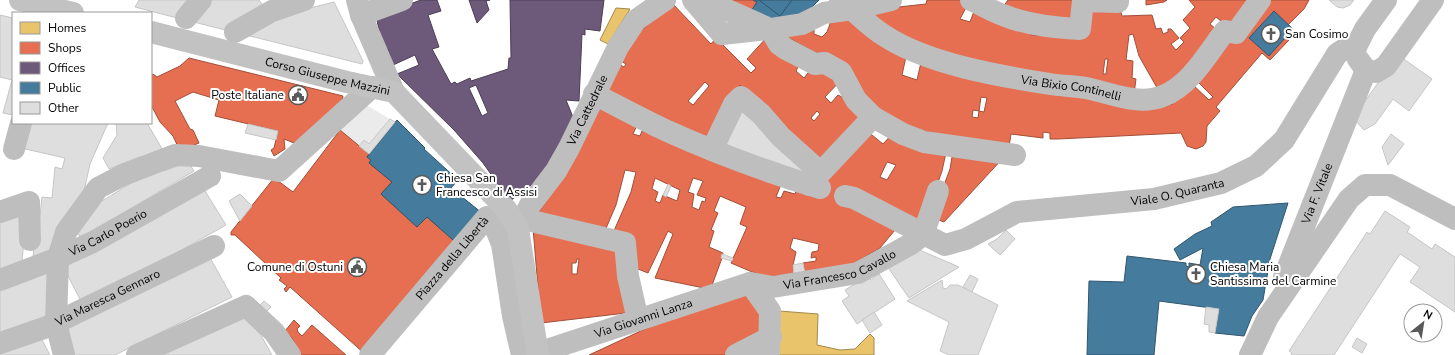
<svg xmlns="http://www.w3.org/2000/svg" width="1455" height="355" font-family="'Nunito Sans',sans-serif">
  <rect width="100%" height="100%" fill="#fff"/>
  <polygon fill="#ebebeb" points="366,105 390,119 369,144 359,146 340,130"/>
  <g fill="#e9c46a" stroke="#a3894a">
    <polygon points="616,8 630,9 608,44 600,40"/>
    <polygon points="975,26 987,31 983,49 969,45"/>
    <polygon points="395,28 410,28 411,37 396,36"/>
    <polygon points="852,37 860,40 857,48 849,45"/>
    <polygon points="530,50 568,53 566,85 539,83 528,79"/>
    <polygon points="1164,110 1177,110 1178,122 1164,119"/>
    <polygon points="779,311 818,314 817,345 840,350 855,349 870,334 874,338 874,355 776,355"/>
  </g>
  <g fill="#e76f51" stroke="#a24e39" fill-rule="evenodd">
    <polygon points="728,0 753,0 757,2 750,13"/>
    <path d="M927 0H964L969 2 960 19 970 22 976 6 1030 27 1031 35 1063 36 1084 14 1119 5 1122 16 1152 15 1156 29 1161 28 1163 34 1168 32V29H1171L1179 38 1171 44 1176 50 1184 42 1180 38 1190 28 1183 20 1195 7 1189 0H1255L1232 30 1216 17 1210 24 1231 42 1260 0H1309L1304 9 1281 32 1289 40 1270 60 1262 53 1216 107 1220 111 1207 126 1206 142 1203 146 1196 149 1187 146 1181 133 1058 139H1050V133L1043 132V138L1011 134 1009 147 892 125 828 59 783 35 814 30V34L822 37 827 32 831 21 871 10 926 4ZM1133 34 1139 56 1160 93 1194 78 1213 97 1209 100 1191 83 1171 98 1173 104 1161 105 1134 94 1136 79 1132 78 1133 61 1126 60 1129 35ZM907 52 922 58 917 80 902 75ZM1105 59H1108L1106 74H1103ZM981 97 987 98 984 112 979 111 978 118 972 117 973 110 979 111Z"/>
    <polygon points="1008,0 1081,0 1077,24 1000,11"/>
    <polygon points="1146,0 1167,0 1164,2 1146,5"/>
    <path d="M671 2 711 44 716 38 751 73 756 68 747 59 768 36 798 67 796 71 804 78 815 64 841 80 825 97 831 103 838 95 846 99 862 115 816 162 740 85 731 97 710 146 603 89 617 63 624 67 626 64 619 60 634 38ZM705 82 709 86 693 105 688 101ZM817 111 820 114 814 121 811 118Z"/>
    <polygon points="189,58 343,96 341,106 294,143 284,139 285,149 274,156 271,150 274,148 278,131 215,116 219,100 193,92 175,101 190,129 193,130 199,143 180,151 173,136 160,122 151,105 151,75 153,74 157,77 180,66"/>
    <path d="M598 105 638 123 633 134 640 136 642 131 782 182 776 197 781 198 784 191 795 194 798 185 867 131 883 144 893 133 947 148 942 171 927 213 933 215 950 169 953 151 1004 157 944 222 932 217 928 227 900 224 880 248 853 264 805 273 803 263 816 261V257L811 258 812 252 818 251 819 244 793 238 790 248 796 252 793 265 794 275 764 277 731 263 747 227 740 224 746 207 720 196 714 211 718 213 711 230 714 231 709 247 723 253 722 258 711 288 709 289 655 278 673 234 668 231 648 273 633 267 613 233 631 192 636 172 625 170 616 205 604 233 538 213 555 188ZM887 162 896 165 887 180 880 177ZM655 178 680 190 677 201 663 195 660 203 655 201 658 192 652 189ZM693 178 703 181 697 195 706 198 705 202 702 201 699 210 692 207 694 194 688 192Z"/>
    <polygon points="340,130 369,154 367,157 371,160 369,163 392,182 381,194 417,227 427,217 461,247 366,355 290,287 286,292 284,289 287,286 279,280 281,278 235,235 231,235 231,232 274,178 293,192"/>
    <path d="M533 228 620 245 626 313 541 323ZM577 259H579L577 274H572V263H576Z"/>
    <polygon points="746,291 767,327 746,345 723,355 589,355 658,323"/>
    <polygon points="294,320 300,326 297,329 298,332 302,336 312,325 346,355 300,355 292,338 285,331"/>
  </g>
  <g fill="#6d597a" stroke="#4c3e55" fill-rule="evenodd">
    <path d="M421 0H437L441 11 428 15 439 47 432 49 451 84 455 82 457 84 470 78 471 81 508 69 509 58H511L510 0H604L600 31 585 29V35L582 34 579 101 566 100 575 122 543 176 510 201 483 163 454 130 397 74 419 65 415 55 393 65 388 49 386 50 380 34 376 16ZM476 85 488 113 482 116 469 88Z"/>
    <polygon points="469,0 490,0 486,1 489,10 477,23"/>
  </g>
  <g fill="#457b9d" stroke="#30566e">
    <polygon points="753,0 819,0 802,17 785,22 750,13 757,2"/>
    <polygon points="759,0 792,0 780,16"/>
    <polygon points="1274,11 1293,29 1269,56 1249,38"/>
    <polygon points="397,120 425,148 424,149 458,180 451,188 487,217 461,247 427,217 417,227 381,194 392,182 369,163 371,160 367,157"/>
    <polygon points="1288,203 1270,259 1263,300 1252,316 1244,336 1215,333 1219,309 1159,301 1154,355 1087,355 1089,281 1124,282 1127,256 1186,263 1186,266 1189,267 1189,263 1200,265 1203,248 1180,260 1174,249 1195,234 1212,226 1211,222 1233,207"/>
  </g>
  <g fill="#dedede" stroke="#c6c6c6">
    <polygon points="139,0 195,0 181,19 135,7"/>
    <polygon points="206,0 259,0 265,8 225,30 190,21"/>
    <polygon points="1329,0 1354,0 1350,5 1343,8 1337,7"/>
    <polygon points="334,2 363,61 362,64 246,35 291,13"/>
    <polygon points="0,15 13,18 13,115 3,113 12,80 0,77"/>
    <polygon points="1398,55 1432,79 1409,111 1393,99 1375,124 1364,130 1353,118"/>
    <polygon points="739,104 812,169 802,179 718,143"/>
    <polygon points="390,119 395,122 369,154 359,146 364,140 369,144"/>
    <polygon points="27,123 108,123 90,164 84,191 55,250 33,257 37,216 40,216 42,197 52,198 55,167 62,169 65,158 21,148"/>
    <polygon points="116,123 147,123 164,152 139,157 109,169 103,158 117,135"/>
    <polygon points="248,124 278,131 276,140 245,133"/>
    <polygon points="1391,134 1404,144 1388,165 1382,147"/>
    <polygon points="188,162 194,171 81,238 74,228 92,207 161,165 164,171"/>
    <polygon points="668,184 671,186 666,197 663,195"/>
    <polygon points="202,186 226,225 83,305 68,276 65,262"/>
    <polygon points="240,194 252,206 240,221 229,201"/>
    <polygon points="16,209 25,231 22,261 0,270 0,216"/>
    <polygon points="1385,211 1410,227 1407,232 1432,249 1435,244 1455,257 1455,312 1410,282 1420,267 1400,254 1334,355 1291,355 1292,353 1289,351 1367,232 1370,234"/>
    <polygon points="1006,230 1015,239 1000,255 988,244 997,239"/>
    <polygon points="915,248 959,267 909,298 885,263"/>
    <polygon points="722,254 733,258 732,261 721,258"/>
    <polygon points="209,256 232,297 115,355 72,355 59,329"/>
    <polygon points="803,263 805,273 794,275 793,265"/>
    <polygon points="49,268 48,318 0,335 0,287"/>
    <polygon points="879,274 895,299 857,324 842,301 849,296 845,290 868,276 871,280"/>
    <polygon points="970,275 978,279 972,292 963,287"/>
    <polygon points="942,280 943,288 946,289 950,285 958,285 998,305 978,355 949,355 940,351 949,322 907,301"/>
    <polygon points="264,301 271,307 265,313 258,307"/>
    <polygon points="1206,307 1219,309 1215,333 1209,332 1209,325 1204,324"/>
    <polygon points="874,312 882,325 870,333 862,320"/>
    <polygon points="247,317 262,337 272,355 157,355"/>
    <polygon points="40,336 50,355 0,355 0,350"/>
    <polygon points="1357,338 1367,344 1362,353 1352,347"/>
  </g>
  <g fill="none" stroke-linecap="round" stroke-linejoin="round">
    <g stroke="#bebebe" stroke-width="22">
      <polyline points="357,0 361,15 394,92"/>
      <polyline points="693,0 722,34 767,29"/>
      <polyline points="705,0 770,29 802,24 824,13 853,9 891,0"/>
      <path id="s1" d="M840 0C856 11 868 26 885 36 928 64 999 76 1050 84 1062 86 1074 86 1086 88 1111 93 1138 106 1163 96 1190 86 1208 53 1225 31L1236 33 1260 0"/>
      <path d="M971 0C982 5 992 11 1003 15 1027 25 1054 28 1080 29L1083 1 1118 2V0"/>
      <polyline points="361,15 402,0"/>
      <polyline points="186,18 201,0"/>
      <polyline points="770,29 779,44 786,49 815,64 825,63 841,72 856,100 873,117 809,185"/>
      <polyline points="235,32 272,11 304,0"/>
      <polyline points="1356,47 1365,29 1386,0"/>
      <polyline points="1358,59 1366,70 1376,72 1386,66 1433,0"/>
      <path d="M594 94C618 106 641 119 665 130 716 153 767 172 820 188"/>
      <polyline points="873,117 903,134 924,142 1015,155"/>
      <polyline points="14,149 21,123"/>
      <polyline points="712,150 734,104 741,97 761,114 781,137 820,172"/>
      <path id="s2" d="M845 196 854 198 945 245 966 239 1017 212 1154 199 1221 183 1256 166 1284 140 1337 54 1346 48 1356 47"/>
      <polyline points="0,212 29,202 30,240"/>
      <polyline points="523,219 625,243 628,276 638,320"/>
      <path id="s3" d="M518 229 530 205 556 171 569 148 618 47 636 20 665 0"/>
      <polyline points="923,235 938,191"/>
      <path id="s4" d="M1284 277 1366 70"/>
      <path id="s5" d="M0 280 58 258 93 242 210 176"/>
      <polyline points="750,283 770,311 769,355"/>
      <path id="s6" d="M0 343 47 327 214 246"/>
      <path id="s7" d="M538 353 750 283 773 287 858 273 911 244 923 235"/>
      <polyline points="64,355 56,323 58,258 66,232 98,188 123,175 175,155 199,156 279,171 372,87"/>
      <polyline points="137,355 246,306 274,332 290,355"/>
      <path id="s8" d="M370 355 487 217 495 227 502 244 513 316 522 355"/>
      <polyline points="736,355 771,337"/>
      <polyline points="1250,355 1268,317 1349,199 1365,185 1390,185 1455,219"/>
    </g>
    <g stroke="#c2c2c2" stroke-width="22">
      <polyline points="20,0 73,13"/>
      <path id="s9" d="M151 32 347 82 394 92 506 209 518 229 538 355"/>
    </g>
  </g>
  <defs>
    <g id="church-ring" transform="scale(1)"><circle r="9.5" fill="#fff" stroke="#595959" stroke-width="1.5"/><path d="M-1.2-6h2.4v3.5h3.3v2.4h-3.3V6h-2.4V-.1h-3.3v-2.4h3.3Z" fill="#595959"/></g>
    <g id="civic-ring" transform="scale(1)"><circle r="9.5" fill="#fff" stroke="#595959" stroke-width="1.5"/><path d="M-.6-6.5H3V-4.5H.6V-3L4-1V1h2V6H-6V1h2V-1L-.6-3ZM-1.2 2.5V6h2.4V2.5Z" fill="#595959"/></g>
  </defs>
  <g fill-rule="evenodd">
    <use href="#church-ring" x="1271" y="34"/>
    <use href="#civic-ring" x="298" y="95"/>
    <use href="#church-ring" x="422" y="185"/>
    <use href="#civic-ring" x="357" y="267"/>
    <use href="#church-ring" x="1196" y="274"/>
  </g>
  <g text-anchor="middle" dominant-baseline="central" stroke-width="4" stroke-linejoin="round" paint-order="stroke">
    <g font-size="12" fill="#000" stroke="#fff" text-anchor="start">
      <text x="1285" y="34">San Cosimo</text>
      <text x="284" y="95" text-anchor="end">Poste Italiane</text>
      <text x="436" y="178">Chiesa San<tspan x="436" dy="14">Francesco di Assisi</tspan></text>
      <text x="343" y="267" text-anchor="end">Comune di Ostuni</text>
      <text x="1210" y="267">Chiesa Maria<tspan x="1210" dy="14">Santissima del Carmine</tspan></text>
    </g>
    <g font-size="12" fill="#000" stroke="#fff">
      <text stroke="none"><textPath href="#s9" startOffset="182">Corso Giuseppe Mazzini</textPath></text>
      <text stroke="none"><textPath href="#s1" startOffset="252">Via Bixio Continelli</textPath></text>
      <text stroke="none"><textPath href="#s3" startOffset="138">Via Cattedrale</textPath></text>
      <text stroke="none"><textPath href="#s2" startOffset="353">Viale O. Quaranta</textPath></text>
      <text stroke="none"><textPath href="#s4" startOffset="90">Via F. Vitale</textPath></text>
      <text stroke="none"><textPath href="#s5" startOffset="118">Via Carlo Poerio</textPath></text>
      <text stroke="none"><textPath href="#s8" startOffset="127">Piazza della Libertà</textPath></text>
      <text stroke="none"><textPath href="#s7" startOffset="316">Via Francesco Cavallo</textPath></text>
      <text stroke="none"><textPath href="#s6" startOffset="117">Via Maresca Gennaro</textPath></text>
      <text stroke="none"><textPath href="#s7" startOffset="111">Via Giovanni Lanza</textPath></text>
    </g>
  </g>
  <rect x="12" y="12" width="140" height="112" fill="#ffffff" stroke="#999999"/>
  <rect x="20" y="22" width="20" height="12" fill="#e9c46a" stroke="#999999"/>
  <text x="48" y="32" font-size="12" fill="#000000">Homes</text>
  <rect x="20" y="42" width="20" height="12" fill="#e76f51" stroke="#999999"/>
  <text x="48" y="52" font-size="12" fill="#000000">Shops</text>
  <rect x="20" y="62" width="20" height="12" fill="#6d597a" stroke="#999999"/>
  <text x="48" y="72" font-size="12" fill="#000000">Offices</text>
  <rect x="20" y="82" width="20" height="12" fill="#457b9d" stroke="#999999"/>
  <text x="48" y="92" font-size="12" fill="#000000">Public</text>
  <rect x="20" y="102" width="20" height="12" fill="#dedede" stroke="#999999"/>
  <text x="48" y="112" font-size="12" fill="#000000">Other</text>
  <g transform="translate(1423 323) rotate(30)"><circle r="19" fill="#ffffff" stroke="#999999"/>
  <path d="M0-3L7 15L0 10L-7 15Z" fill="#595959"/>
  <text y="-6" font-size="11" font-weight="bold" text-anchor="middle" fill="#000000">N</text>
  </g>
</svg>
